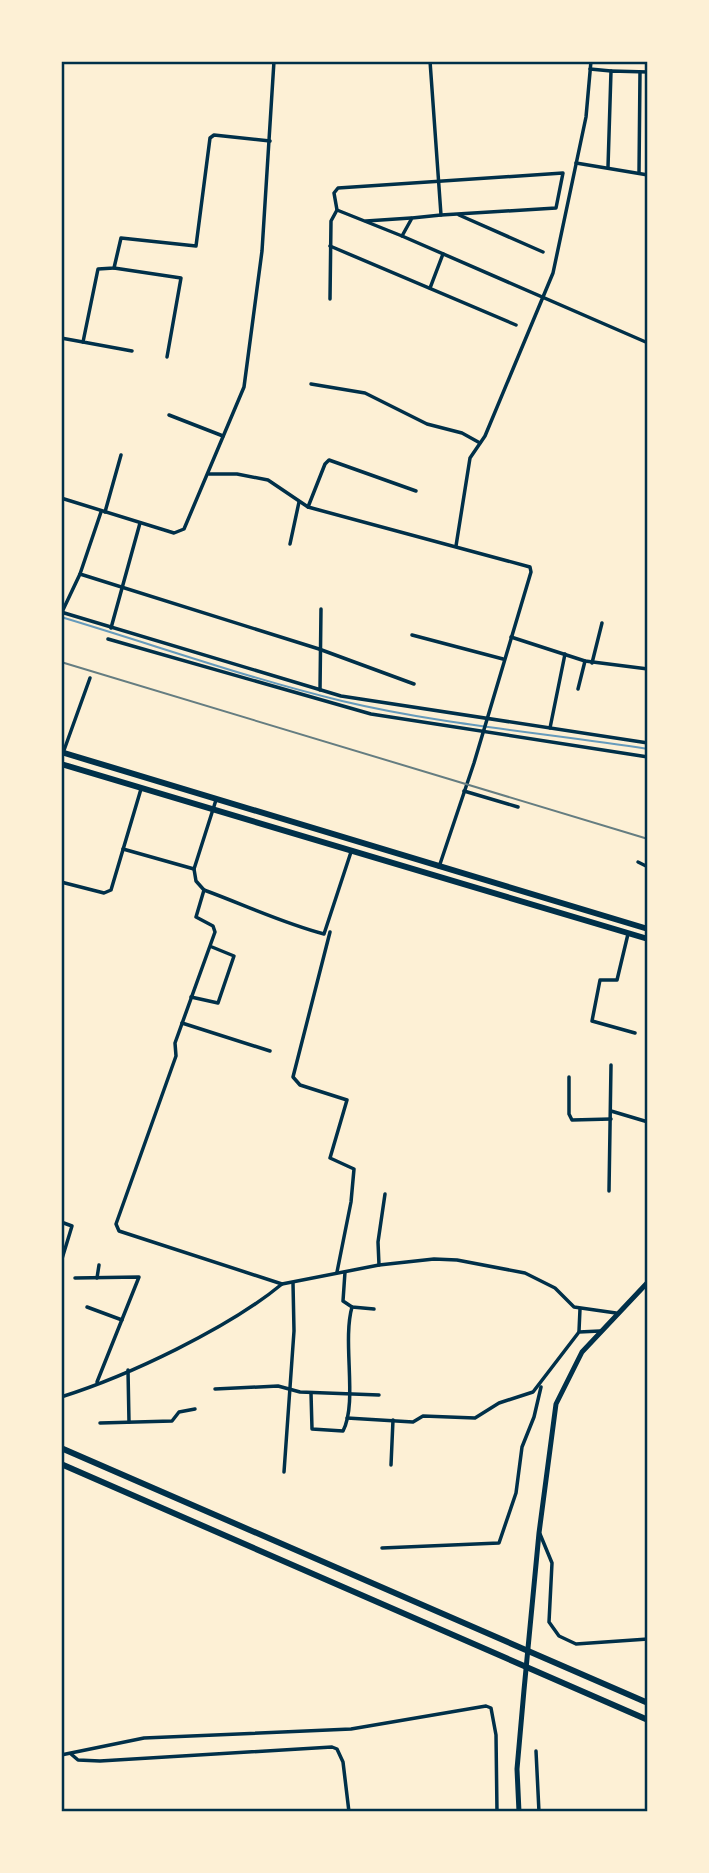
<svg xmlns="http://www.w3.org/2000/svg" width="709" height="1873" font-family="'Source Sans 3',sans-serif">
  <rect width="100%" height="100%" fill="#fdf0d5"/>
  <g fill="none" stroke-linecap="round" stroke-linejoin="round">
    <path stroke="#669bbc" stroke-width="2" d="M61 617C155 645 247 678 342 701 443 725 546 733 648 749"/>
    <g stroke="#003049" stroke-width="3.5">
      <polyline points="430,61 441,215 412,218 402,236 648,343"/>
      <polyline points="590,69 611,71"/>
      <polyline points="576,163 648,175"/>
      <polyline points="608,167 611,71 648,72"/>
      <polyline points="639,173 640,72"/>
      <polyline points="459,215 543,252"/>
      <polyline points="366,221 411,218"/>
      <polyline points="402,236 337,210 334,193 338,188 563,173 556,208 441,215"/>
      <polyline points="330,246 516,325"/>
      <polyline points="114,268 181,278 167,357"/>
      <polyline points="430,288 443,254"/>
      <polyline points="330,299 331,221 337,210"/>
      <polyline points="61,338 83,342"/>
      <polyline points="132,351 83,342 98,269 114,268 121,238 196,246 210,138 214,135 270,141"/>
      <polyline points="311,384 365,393 427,424 462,433 480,443"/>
      <polyline points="169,415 223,436"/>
      <polyline points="209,474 237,474 268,480 308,507 530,567 531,572 474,763 439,867"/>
      <polyline points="61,498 174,533 184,529 244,387 262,251 274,61"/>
      <polyline points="308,507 325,464 329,460 416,491"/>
      <polyline points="101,512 80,574 319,649 414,684"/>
      <polyline points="105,512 121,455"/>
      <polyline points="290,544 299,502"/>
      <polyline points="456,546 470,458 485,436 553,273 586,117 591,61"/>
      <polyline points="61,612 341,696 648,743"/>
      <polyline points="62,612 80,574"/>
      <polyline points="111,628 140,523"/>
      <polyline points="412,635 503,659"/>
      <polyline points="511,637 585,661 648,669"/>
      <polyline points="108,639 371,714 648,757"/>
      <polyline points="592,663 602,623"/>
      <polyline points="578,689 585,661"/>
      <polyline points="320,690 321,609"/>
      <polyline points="550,728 565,654"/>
      <polyline points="63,753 90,678"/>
      <polyline points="464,791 518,807"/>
      <polyline points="216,800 194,869 196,881 204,890 196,917 213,926 215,932 175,1043 176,1056 116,1224 119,1231 282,1284 379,1265 434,1259 457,1260 525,1273 555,1288 574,1307 616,1313"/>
      <polyline points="123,849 194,869"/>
      <polyline points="638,862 648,867"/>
      <polyline points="61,882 104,893 111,890 141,789"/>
      <path d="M204 890C245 905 282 923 324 934L351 852"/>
      <polyline points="330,932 293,1077 300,1085 347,1100 330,1158 354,1169 351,1202 337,1272"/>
      <polyline points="628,934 617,980 600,980 592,1021 635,1033"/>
      <polyline points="191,997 218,1003 234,956 212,947"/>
      <polyline points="182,1023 270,1051"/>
      <polyline points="569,1077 569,1114 572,1120 611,1119"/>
      <polyline points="611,1111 648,1122"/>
      <polyline points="609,1191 611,1065"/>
      <polyline points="61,1222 72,1226 61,1262"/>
      <polyline points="379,1265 378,1242 385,1194"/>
      <polyline points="345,1272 343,1301 352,1307 374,1309"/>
      <polyline points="75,1278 139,1277 97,1382"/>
      <polyline points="97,1278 99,1265"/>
      <polyline points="87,1307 122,1320"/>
      <polyline points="579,1331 580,1309"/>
      <polyline points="128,1370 129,1422"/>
      <polyline points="215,1389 278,1386 300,1392 379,1395"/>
      <path d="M311 1393 312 1429 343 1431C358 1402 342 1342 352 1307"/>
      <path d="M61 1397C128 1376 229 1328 282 1284"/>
      <polyline points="347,1418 413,1422 423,1416 475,1418 499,1403 533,1392 579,1332 600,1331"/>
      <polyline points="100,1423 172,1421 179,1412 195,1409"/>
      <polyline points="391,1465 393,1420"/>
      <polyline points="284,1472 294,1331 293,1283"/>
      <polyline points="540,1534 552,1563 549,1622 559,1636 576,1644 648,1639"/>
      <polyline points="382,1548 499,1543 516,1493 522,1447 534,1417 541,1387"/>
      <polyline points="536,1751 539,1812"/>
      <polyline points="71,1754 78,1760 100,1761 332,1747 337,1749 343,1762 349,1812"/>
      <polyline points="61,1755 144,1738 351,1729 486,1706 491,1708 496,1735 497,1812"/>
    </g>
    <polyline stroke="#003049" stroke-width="5" points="519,1812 517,1769 524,1690 539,1533 556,1404 582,1352 648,1282"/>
    <g stroke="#003049" stroke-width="6">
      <polyline points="61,752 648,929"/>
      <polyline points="61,764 648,939"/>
    </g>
    <g stroke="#003049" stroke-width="6">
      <polyline points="61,1448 648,1703"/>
      <polyline points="61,1464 648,1720"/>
    </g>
    <polyline stroke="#657d81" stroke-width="2" points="61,662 648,839"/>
  </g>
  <rect width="709" height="1873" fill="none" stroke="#fdf0d5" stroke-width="126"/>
  <rect x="63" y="63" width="583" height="1747" fill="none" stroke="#003049" stroke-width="2.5"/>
</svg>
